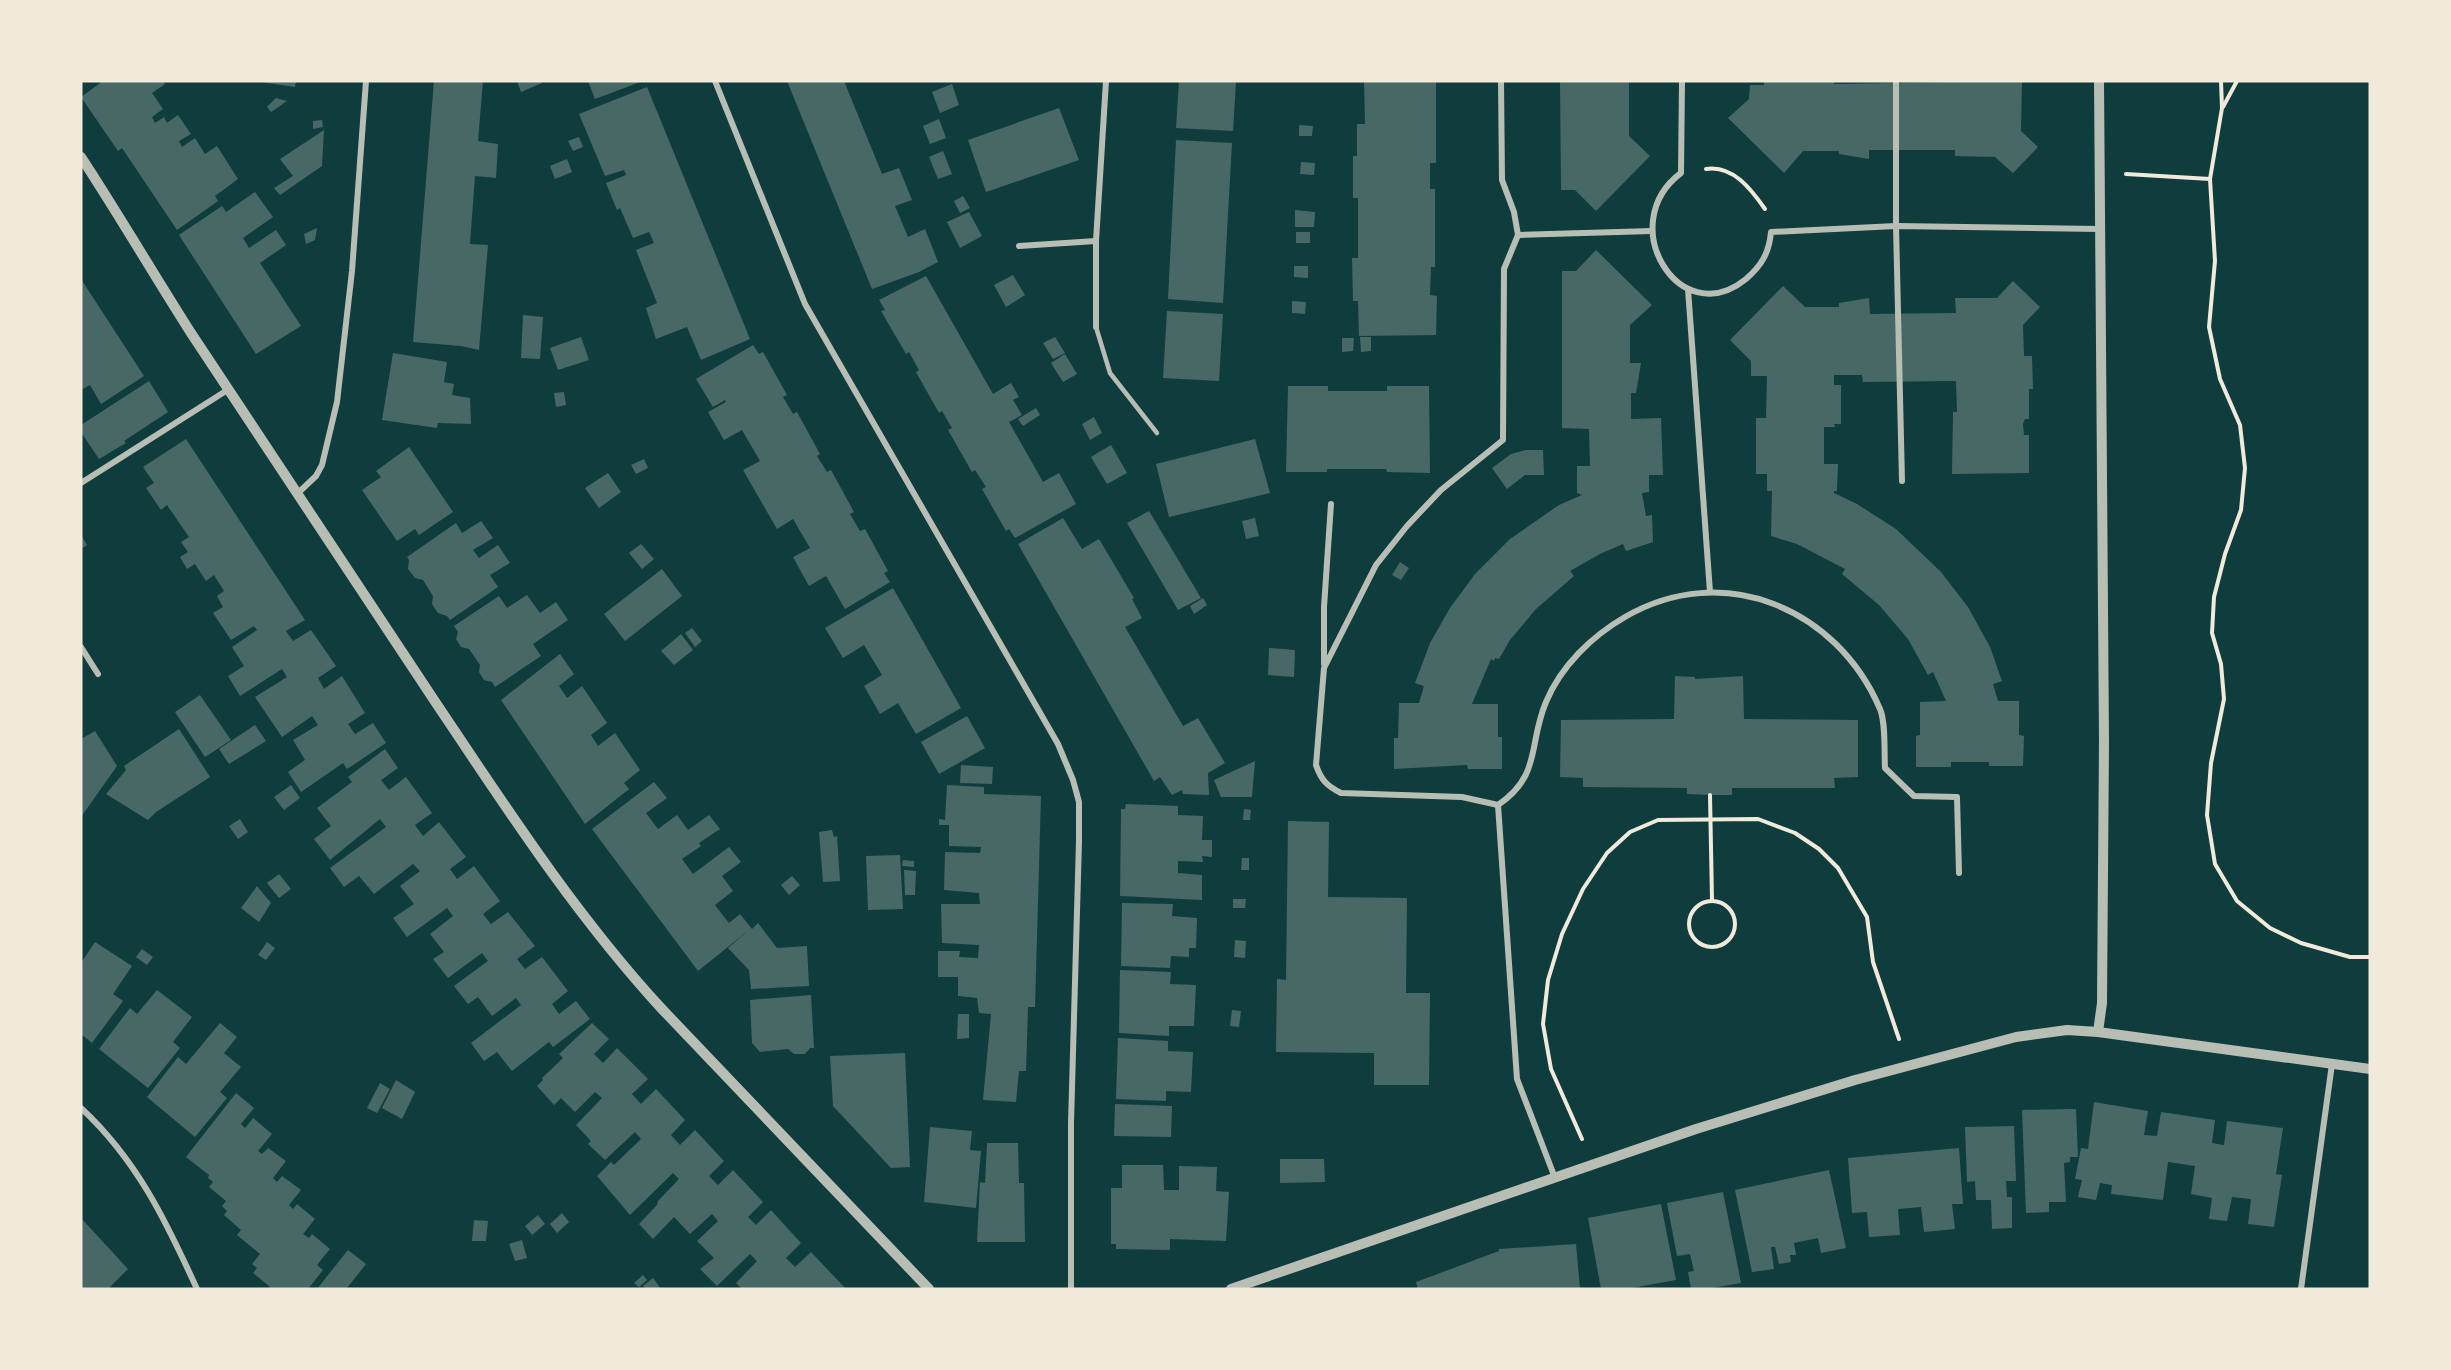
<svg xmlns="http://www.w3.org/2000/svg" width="2451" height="1370" font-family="'DejaVu Sans',sans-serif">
  <rect width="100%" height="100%" fill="#0f3d3e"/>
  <g fill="#486865">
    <polygon points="103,81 162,81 165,84 152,93 163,109 152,117 155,123 164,117 167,123 178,115 191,134 179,141 182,147 195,138 205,154 217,146 238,179 215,196 218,201 177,230 122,148 118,151 81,97"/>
    <polygon points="254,81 296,81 295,87"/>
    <polygon points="434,81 483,81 478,141 498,144 496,178 475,176 470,244 488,245 479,350 461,346 413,342"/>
    <polygon points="517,81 541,81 542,83 521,92"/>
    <polygon points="588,81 643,81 595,99"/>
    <polygon points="787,81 844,81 882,174 899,168 912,200 895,206 908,237 925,229 938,262 919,272 872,289"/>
    <polygon points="1179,81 1236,81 1233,131 1176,128"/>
    <polygon points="1364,81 1436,81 1436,163 1430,163 1430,189 1435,189 1435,267 1431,267 1430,295 1437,296 1436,335 1359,336 1358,301 1353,301 1352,258 1358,258 1358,198 1353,198 1353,156 1357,156 1357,124 1365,124"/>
    <polygon points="1560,81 1629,81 1629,136 1650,156 1596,211 1575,190 1561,190"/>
    <polygon points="1764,81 1834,81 1834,84 2022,81 2021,131 2038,147 2013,173 1995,157 1955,156 1955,150 1869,150 1869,159 1839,154 1839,151 1803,151 1784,173 1728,118 1749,99 1750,85 1764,85"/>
    <polygon points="952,84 959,105 940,113 932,92"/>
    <polygon points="647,87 750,339 701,360 687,327 656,339 646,308 657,303 636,250 654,243 649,232 633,238 620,208 617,210 606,183 626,175 624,170 605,176 579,114"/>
    <polygon points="276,98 287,101 271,112 267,107"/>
    <polygon points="1059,108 1079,160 986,192 968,140"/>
    <polygon points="939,119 946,138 930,144 923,126"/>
    <polygon points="322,120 323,127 313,129 313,121"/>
    <polygon points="1299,125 1313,126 1312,136 1299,136"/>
    <polygon points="324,130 322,166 280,195 274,188 293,176 280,159"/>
    <polygon points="579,137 583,147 573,151 568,141"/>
    <polygon points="1176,140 1232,143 1223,303 1168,299"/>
    <polygon points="943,151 952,174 938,179 929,157"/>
    <polygon points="567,159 572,172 555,179 550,166"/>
    <polygon points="1301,162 1315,163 1314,175 1300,174"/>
    <polygon points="255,192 273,217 243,238 249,248 276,230 286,245 260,263 301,326 256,354 179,235 222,206 226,212"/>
    <polygon points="963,196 970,208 960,213 954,201"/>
    <polygon points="1295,210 1315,212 1314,227 1295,227"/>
    <polygon points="969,212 982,236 960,248 947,222"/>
    <polygon points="317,228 315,240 306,244 304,234"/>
    <rect x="1296" y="232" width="14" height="11"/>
    <polygon points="1596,250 1652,305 1630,325 1630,363 1641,363 1636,393 1631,393 1631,419 1661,418 1663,475 1649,475 1649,492 1642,493 1646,516 1652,515 1653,542 1626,551 1623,544 1600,554 1570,571 1574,576 1536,609 1510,640 1499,659 1495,658 1494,661 1491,659 1472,704 1498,704 1498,737 1502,737 1502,769 1468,769 1467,765 1394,769 1394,738 1398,738 1399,703 1419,703 1424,686 1415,683 1430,643 1450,608 1475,574 1510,539 1559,505 1582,495 1577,493 1577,466 1590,466 1589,429 1562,428 1562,271 1576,271"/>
    <polygon points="1294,266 1308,266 1308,278 1294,277"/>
    <polygon points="1013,275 1025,295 1006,307 994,285"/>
    <polygon points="926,276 993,394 1011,383 1019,397 1013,400 1022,415 1009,422 1043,482 1059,473 1076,504 1015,538 1009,529 1006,531 982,489 986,487 975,470 972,472 948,430 952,428 942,411 939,413 916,372 919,370 909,352 906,354 881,311 885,310 879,300"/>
    <polygon points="81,279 144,376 101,404 90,385 81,390"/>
    <polygon points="2013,281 2040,307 2023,325 2024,356 2032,356 2033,389 2029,389 2029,419 2025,419 2023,424 2024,435 2029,435 2029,473 1952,474 1953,412 1957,412 1956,381 1863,382 1862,375 1834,375 1834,385 1841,385 1841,424 1834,424 1835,427 1824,427 1824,464 1838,464 1837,491 1834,491 1834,493 1857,504 1896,529 1941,572 1968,607 1990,647 2002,681 1993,684 1998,701 2019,701 2019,735 2024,736 2023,766 1989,766 1989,762 1951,762 1951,767 1916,767 1916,736 1920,735 1920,702 1946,701 1933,672 1928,675 1908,639 1879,605 1842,574 1845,569 1797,544 1771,536 1772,491 1767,491 1767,474 1756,474 1756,418 1766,418 1767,376 1751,376 1751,361 1730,340 1783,286 1805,307 1839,307 1839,303 1869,298 1870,314 1956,313 1955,298 1997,298"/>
    <polygon points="1292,301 1306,302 1305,314 1292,313"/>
    <polygon points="1167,311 1223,314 1219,381 1163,378"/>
    <polygon points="523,315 543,317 540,359 521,358"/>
    <polygon points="581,337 589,360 558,370 550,348"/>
    <polygon points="1055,337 1065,353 1053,359 1043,343"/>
    <polygon points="1360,337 1371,337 1371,351 1361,352"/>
    <polygon points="1342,338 1354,338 1353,351 1342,352"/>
    <polygon points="753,345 759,354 763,352 787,395 783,397 793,414 797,412 820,454 817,456 827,472 831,470 854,512 850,514 860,531 865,529 888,571 884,573 890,582 845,609 826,576 809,586 793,557 810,548 793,519 777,529 743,470 760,461 742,430 724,440 708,412 726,402 725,400 713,407 696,379"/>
    <polygon points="393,353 447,362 444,382 454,384 452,395 470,398 471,424 438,423 437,428 382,420"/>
    <polygon points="1065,354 1077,374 1063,382 1051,363"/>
    <polygon points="149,381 168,412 124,441 126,443 99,459 81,432 81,425"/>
    <polygon points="1288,386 1328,386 1328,391 1387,391 1387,386 1429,386 1430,473 1387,472 1386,469 1327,469 1327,472 1286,472"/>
    <polygon points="564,392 566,405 556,407 554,393"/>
    <polygon points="1036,408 1040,415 1023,426 1018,419"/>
    <polygon points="1094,417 1102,433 1090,440 1082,424"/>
    <polygon points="186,439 305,620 286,631 293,641 311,630 336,666 318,678 324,689 342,676 365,713 348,724 355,734 373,723 386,743 347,769 343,763 301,792 288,772 305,760 293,740 318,725 312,716 282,737 255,697 287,677 282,669 240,696 228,676 244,666 232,647 257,630 254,626 231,640 213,613 223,607 217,596 224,591 214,575 206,581 195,564 187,569 180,557 188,552 181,542 189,537 167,505 161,510 146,488 154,483 143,467"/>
    <polygon points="1255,439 1270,493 1169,517 1156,464"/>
    <polygon points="1111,445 1127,473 1107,484 1091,457"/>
    <polygon points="409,447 453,512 419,535 415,529 397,541 362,490 381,477 376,471"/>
    <polygon points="1526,450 1543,450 1544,475 1525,475 1507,489 1492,468 1511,454"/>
    <polygon points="644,459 648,468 636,474 631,465"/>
    <polygon points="608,473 621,492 599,508 585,488"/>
    <polygon points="1149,511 1201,598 1178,610 1127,523"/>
    <polygon points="1063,518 1082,549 1099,539 1134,598 1132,599 1142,618 1125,627 1183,726 1198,718 1225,763 1208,773 1209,795 1183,794 1182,790 1172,795 1160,777 1154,781 1018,544"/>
    <polygon points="1255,518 1259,536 1246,539 1242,521"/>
    <polygon points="481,521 493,538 473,550 479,558 498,545 510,563 490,575 498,587 450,620 447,616 438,613 432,604 433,596 423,580 415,578 408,569 409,560 407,557 456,523 462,533"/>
    <polygon points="81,535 87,545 81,549"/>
    <polygon points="641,544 654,559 642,569 629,553"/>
    <polygon points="1400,562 1409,568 1401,580 1392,575"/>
    <polygon points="662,569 682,596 625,641 604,614"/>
    <polygon points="893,588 961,708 916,734 898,703 880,714 864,686 882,675 864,645 843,658 825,628"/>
    <polygon points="527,595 540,613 556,602 568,620 533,644 541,656 495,687 492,682 484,680 479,672 480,665 469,649 461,647 456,639 458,632 454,626 499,596 507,608"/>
    <polygon points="1203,598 1207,605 1194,614 1190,606"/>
    <polygon points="692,628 702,641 695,647 685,633"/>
    <polygon points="681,634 693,650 674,665 661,651"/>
    <polygon points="1269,648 1295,650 1294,677 1268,675"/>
    <polygon points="560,654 574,674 559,686 567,698 582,686 607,723 591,735 598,746 615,733 640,770 624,783 629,789 585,824 501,700"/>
    <polygon points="1675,676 1695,677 1695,679 1743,676 1744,719 1858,720 1858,777 1834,778 1835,788 1732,788 1732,795 1710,795 1687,794 1687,788 1583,787 1583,778 1560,777 1561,720 1674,719"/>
    <polygon points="200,695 231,740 205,757 175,712"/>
    <polygon points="967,716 985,748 939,774 921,742"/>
    <polygon points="255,725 266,741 229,764 219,749"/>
    <polygon points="179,729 210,777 156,812 148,820 106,794 126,770 124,766"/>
    <polygon points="95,731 117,766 81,817 81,739"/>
    <polygon points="385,749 398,768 381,780 389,790 406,777 432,813 415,825 423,836 439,822 466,857 450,869 457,879 474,866 500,901 483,914 491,924 508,912 535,946 517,959 525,969 542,957 568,991 552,1004 559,1014 576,1001 590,1019 553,1047 549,1042 512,1071 497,1052 484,1061 471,1043 521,1005 516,998 492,1016 478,997 468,1004 454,986 488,961 482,953 448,978 433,959 444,952 430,934 453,916 447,908 407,937 393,918 414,904 400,886 420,871 413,864 374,894 359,876 344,887 330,868 386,827 380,819 330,860 314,839 331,826 317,808 352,782 348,777"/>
    <polygon points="1255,761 1252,797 1221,797 1214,780"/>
    <polygon points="961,765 993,767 992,784 960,783"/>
    <polygon points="654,782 667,798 646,813 658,829 677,815 688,830 709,815 720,829 699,843 701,846 682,859 693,874 729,847 741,862 722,876 733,891 715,905 729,923 740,914 752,929 758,923 777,948 807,946 809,986 751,989 749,970 728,948 749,930 698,971 592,829"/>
    <polygon points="291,785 300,798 284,810 274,797"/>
    <polygon points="947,785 984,787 984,794 1041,796 1035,1007 1028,1007 1026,1071 1019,1071 1016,1102 983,1100 991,1014 979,1013 977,998 958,996 958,977 938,977 938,951 960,951 959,957 978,958 979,945 942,943 941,904 980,904 979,893 944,890 945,852 980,853 981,847 949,846 949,825 939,825 939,819 945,820"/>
    <polygon points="1126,804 1178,806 1178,815 1203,816 1202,840 1212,840 1212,857 1202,856 1203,862 1178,861 1178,873 1202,875 1202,900 1120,896 1121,809 1125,809"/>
    <polygon points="1244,809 1251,810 1250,820 1243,820"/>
    <polygon points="240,819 248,832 238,839 229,826"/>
    <polygon points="1288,821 1329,822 1328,897 1407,898 1406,993 1430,993 1429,1085 1374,1085 1374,1053 1276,1052 1277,979 1286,980"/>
    <polygon points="832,830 834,837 837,836 840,881 823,882 819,832"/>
    <polygon points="900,855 903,909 868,910 866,856"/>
    <polygon points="1242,858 1249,858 1249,870 1241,870"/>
    <polygon points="903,860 914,861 914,867 902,866"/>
    <polygon points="904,870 916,871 915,895 905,895"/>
    <polygon points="279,874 291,889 279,898 267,883"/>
    <polygon points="792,876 800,885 789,895 781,885"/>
    <polygon points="257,886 271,903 259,922 241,908"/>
    <polygon points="1233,899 1246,899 1245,908 1233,908"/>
    <polygon points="1122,903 1173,904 1172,916 1197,918 1196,948 1189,948 1189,957 1171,956 1170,968 1121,966"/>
    <polygon points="1235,940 1246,941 1245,958 1234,957"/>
    <polygon points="95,942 132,966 113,994 123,1001 92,1043 81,1034 81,963"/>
    <polygon points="267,942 275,948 266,960 258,955"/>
    <polygon points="142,949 153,957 147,965 136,957"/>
    <polygon points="1120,970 1171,972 1170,984 1196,985 1194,1026 1169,1026 1169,1036 1119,1033"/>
    <polygon points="157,990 192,1017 173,1042 180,1048 148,1088 99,1049 130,1008 137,1014"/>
    <polygon points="811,995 814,1048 810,1048 805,1054 794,1054 788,1049 760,1052 752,1043 750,1000"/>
    <polygon points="1232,1010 1241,1011 1239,1027 1230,1026"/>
    <polygon points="958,1014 969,1014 969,1038 957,1039"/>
    <polygon points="220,1023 237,1037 224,1053 241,1067 220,1092 227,1098 195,1137 147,1097 178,1057 186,1064"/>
    <polygon points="592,1023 609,1039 594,1054 603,1063 617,1048 648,1079 632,1094 641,1104 656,1089 685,1120 671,1135 680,1145 695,1130 724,1161 709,1176 718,1185 733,1170 763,1202 748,1217 756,1225 771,1210 801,1243 786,1258 795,1267 811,1252 846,1289 742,1289 736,1283 757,1261 750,1254 717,1286 700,1269 714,1258 697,1241 718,1221 712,1214 690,1234 674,1217 653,1239 639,1224 657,1205 658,1201 679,1179 673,1173 630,1215 597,1176 611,1162 614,1165 641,1139 635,1132 605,1160 588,1144 591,1141 576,1125 602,1098 595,1092 575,1112 561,1098 554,1105 537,1086 543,1080 542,1078 563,1058 559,1054"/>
    <polygon points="1118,1038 1168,1041 1168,1051 1193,1052 1191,1092 1166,1091 1166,1101 1116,1099"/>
    <polygon points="905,1053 910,1167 891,1168 833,1106 830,1056"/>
    <polygon points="396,1080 415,1092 402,1119 382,1108"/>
    <polygon points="380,1083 390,1089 377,1113 367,1108"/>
    <polygon points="236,1093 254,1108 241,1124 245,1128 253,1118 272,1134 258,1151 262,1154 268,1148 286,1161 273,1178 277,1182 282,1176 301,1190 289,1205 293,1209 297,1204 315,1219 303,1234 309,1238 312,1234 330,1249 317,1265 323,1270 308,1289 269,1289 270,1287 253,1273 257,1268 252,1264 260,1254 237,1235 241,1230 224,1215 227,1211 222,1206 226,1201 209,1187 213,1182 208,1178 209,1175 186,1157"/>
    <polygon points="2094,1102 2148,1111 2144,1135 2157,1136 2161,1112 2215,1120 2212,1143 2224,1145 2227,1121 2283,1128 2276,1174 2282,1175 2274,1227 2248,1224 2251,1199 2232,1197 2227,1221 2209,1219 2212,1198 2191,1194 2195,1166 2168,1162 2163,1200 2111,1194 2112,1185 2100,1183 2096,1200 2078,1197 2082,1180 2075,1179 2081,1148 2088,1149"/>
    <polygon points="1115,1104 1172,1106 1171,1137 1114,1136"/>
    <polygon points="2076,1109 2078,1157 2070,1157 2070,1162 2064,1163 2066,1202 2049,1202 2049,1212 2026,1213 2022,1110"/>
    <polygon points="2014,1126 2016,1181 2006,1181 2007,1197 2012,1197 2012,1228 1992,1229 1991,1200 1976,1200 1975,1181 1967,1182 1965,1127"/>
    <polygon points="930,1127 972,1131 970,1150 981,1151 976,1208 924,1202"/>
    <polygon points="987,1143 1018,1143 1019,1183 1024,1183 1025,1242 977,1242 980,1182 985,1183"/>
    <polygon points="1959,1148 1963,1204 1952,1204 1955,1229 1924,1232 1921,1207 1898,1209 1900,1235 1869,1237 1867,1212 1852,1213 1848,1158"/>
    <polygon points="1280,1159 1324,1159 1325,1182 1280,1183"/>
    <polygon points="1122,1165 1163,1165 1164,1190 1179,1190 1179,1166 1217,1167 1216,1191 1229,1192 1226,1241 1170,1239 1170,1250 1116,1249 1116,1244 1111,1244 1111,1188 1122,1188"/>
    <polygon points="1829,1170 1846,1248 1821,1253 1818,1238 1794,1243 1796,1255 1790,1255 1791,1262 1779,1264 1775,1247 1771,1247 1774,1269 1752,1272 1735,1190"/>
    <polygon points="1723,1192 1741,1283 1706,1289 1691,1289 1688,1272 1694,1271 1690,1254 1677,1256 1667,1203"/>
    <polygon points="1661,1204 1676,1280 1626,1289 1601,1289 1588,1218"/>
    <polygon points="562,1213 569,1222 557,1233 550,1224"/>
    <polygon points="538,1215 545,1224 532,1235 525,1226"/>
    <polygon points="81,1218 128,1269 108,1289 81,1289"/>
    <polygon points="474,1220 488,1221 486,1241 472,1241"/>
    <polygon points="522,1240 527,1258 515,1261 509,1244"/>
    <polygon points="1576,1244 1580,1289 1418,1289 1416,1282 1499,1251 1499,1249"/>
    <polygon points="348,1250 366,1264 351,1283 346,1289 317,1289"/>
    <polygon points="643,1275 647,1280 639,1287 634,1283"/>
    <polygon points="653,1278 661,1289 645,1289 643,1286"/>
  </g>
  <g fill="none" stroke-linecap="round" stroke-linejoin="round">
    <g stroke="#f1e9da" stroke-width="4">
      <polyline points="2221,81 2222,108 2210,179 2215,261 2209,327 2220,379 2240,425 2245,468 2241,510 2225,554 2214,597 2212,633 2221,664 2224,699 2211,763 2207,815 2215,864 2237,901 2270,928 2301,943 2350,957 2370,957"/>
      <polyline points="2223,107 2237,81"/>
      <path d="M1706 169C1733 165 1751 189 1765 209"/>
      <polyline points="2126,174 2210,179"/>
      <polyline points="1710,795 1712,900"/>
      <circle cx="1712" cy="924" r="23"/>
      <polyline points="1582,1139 1551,1069 1543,1024 1548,980 1562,934 1583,889 1607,853 1630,832 1658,820 1758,819 1795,833 1819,849 1838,868 1867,917 1873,962 1899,1039"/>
    </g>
    <polyline stroke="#b8beb3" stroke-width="4.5" points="1096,327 1110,373 1157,433"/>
    <g stroke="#b8beb3" stroke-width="6">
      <polyline points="715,81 805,304 1058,744 1073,780 1079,802 1079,841 1071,1123 1071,1289"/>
      <path d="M1682 81 1681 173C1613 224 1680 333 1746 279 1762 265 1769 253 1771 232L1896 226 2099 229"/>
      <polyline points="1896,81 1896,226 1902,481"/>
      <polyline points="1518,235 1652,231"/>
      <polyline points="1019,246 1096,241"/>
      <polyline points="1688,289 1710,592"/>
      <polyline points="1096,327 1096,241 1106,81"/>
      <polyline points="81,483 229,389"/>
      <polyline points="297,494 316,476 322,465 337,402 352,271 366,81"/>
      <polyline points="81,647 98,674"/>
      <polyline points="1324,664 1324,607 1331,504"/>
      <path d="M1498 805 1462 797 1341 793C1327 786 1321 780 1316 765L1324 668 1376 565 1407 526 1441 490 1503 440 1504 269 1518 235 1514 212 1502 180 1501 81"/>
      <path d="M1498 805C1542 775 1528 744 1546 702 1561 666 1592 636 1625 617 1723 560 1837 608 1880 709 1886 723 1884 752 1885 768L1914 796 1957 797 1959 873"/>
      <polyline points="1498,805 1517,1079 1555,1178"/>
      <path d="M81 1108C137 1160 166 1221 197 1289"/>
      <polyline points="2301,1289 2332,1064"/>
    </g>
    <g stroke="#b8beb3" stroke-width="10">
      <path d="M81 157C119 215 154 275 191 333 272 455 352 578 434 700 505 806 574 913 661 1008L929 1289"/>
      <polyline points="2098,1032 2102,1003 2104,741 2099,81"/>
      <polyline points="1231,1289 1696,1129 1855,1080 2016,1037 2067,1030 2098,1032 2370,1069"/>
    </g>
  </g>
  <rect width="2451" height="1370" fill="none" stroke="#f1e9da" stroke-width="165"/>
</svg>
